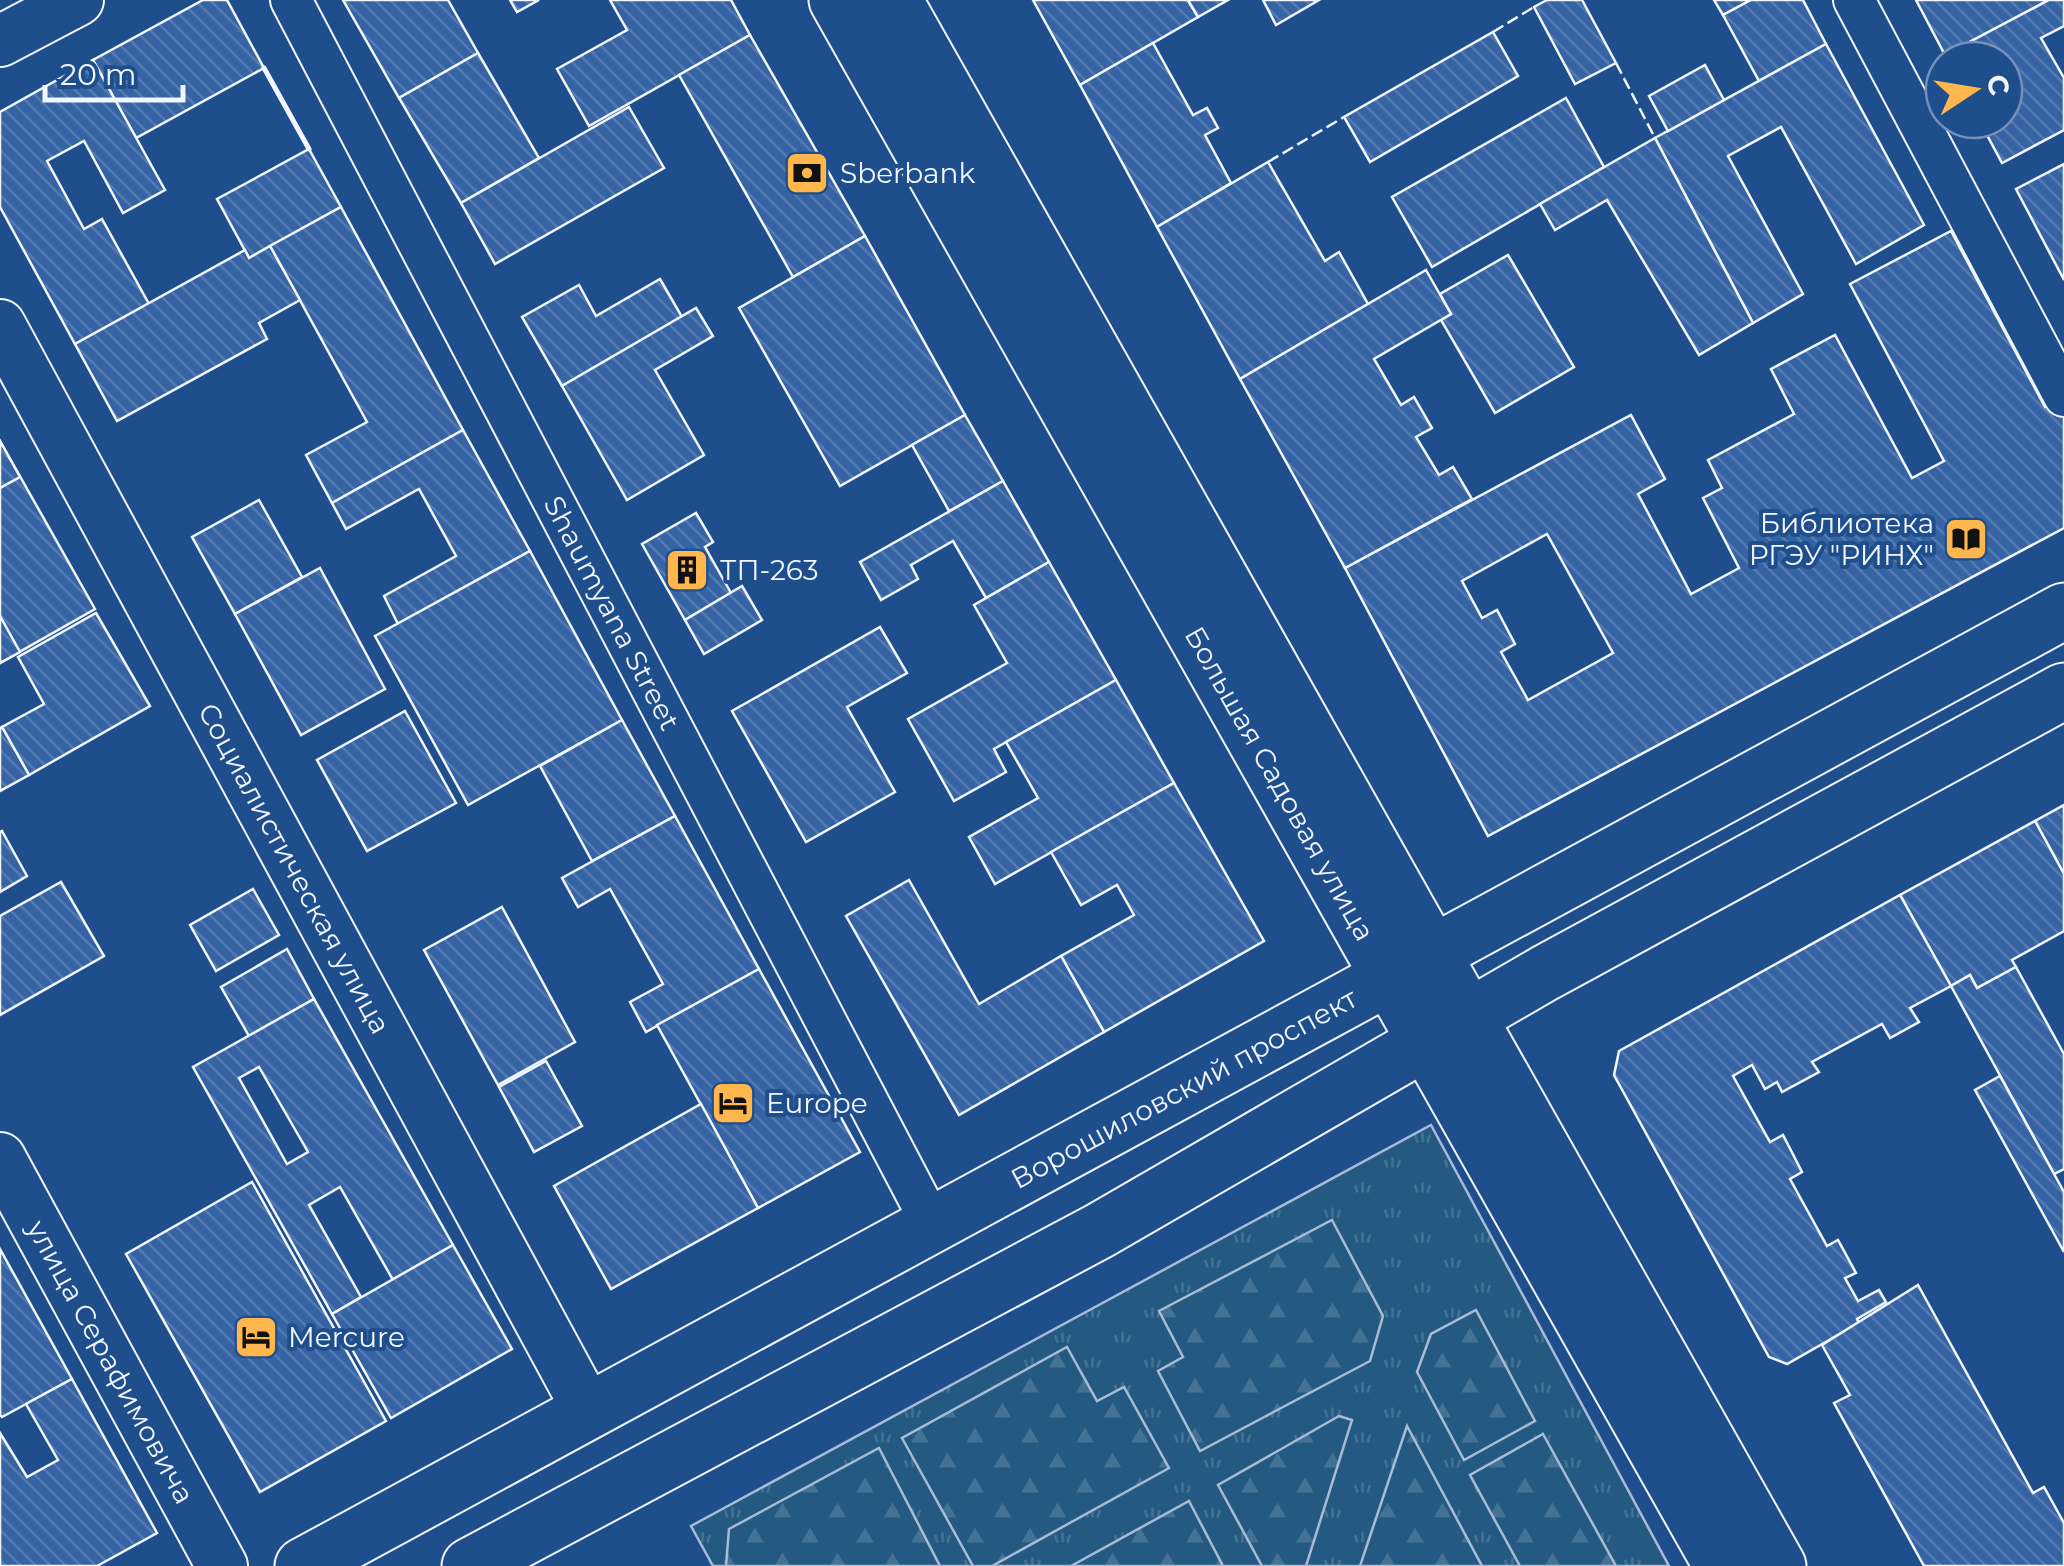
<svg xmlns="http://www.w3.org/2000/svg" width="2064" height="1566" font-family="Montserrat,sans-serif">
  <defs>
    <pattern id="grass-tufts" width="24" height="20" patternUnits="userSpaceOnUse" patternTransform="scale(2.5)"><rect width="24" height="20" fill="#245a82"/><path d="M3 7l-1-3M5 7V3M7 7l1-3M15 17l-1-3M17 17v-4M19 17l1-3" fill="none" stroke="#447295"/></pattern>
    <pattern id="forest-firs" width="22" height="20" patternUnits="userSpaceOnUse" patternTransform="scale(2.5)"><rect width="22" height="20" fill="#245a82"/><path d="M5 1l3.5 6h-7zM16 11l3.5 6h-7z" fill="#447295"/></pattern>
    <pattern id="building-back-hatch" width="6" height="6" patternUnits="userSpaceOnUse" patternTransform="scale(2.5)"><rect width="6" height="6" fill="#3563a3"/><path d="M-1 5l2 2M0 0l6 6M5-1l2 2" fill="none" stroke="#537ab1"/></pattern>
  </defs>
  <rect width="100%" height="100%" fill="#1f4e8c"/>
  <polygon fill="url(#grass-tufts)" stroke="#a8bbd7" stroke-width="2.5" points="1431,1125 1669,1566 713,1566 691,1526"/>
  <g fill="url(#forest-firs)" stroke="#a8bbd7" stroke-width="2.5">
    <polygon points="1332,1220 1383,1316 1370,1361 1200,1451 1158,1371 1183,1357 1159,1311"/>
    <polygon points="1476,1310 1535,1421 1464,1460 1417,1372 1431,1334"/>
    <polygon points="1067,1347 1097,1401 1124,1387 1169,1468 992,1566 973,1566 902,1438"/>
    <polygon points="1339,1416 1352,1420 1306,1566 1262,1566 1218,1485"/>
    <polygon points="1407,1426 1482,1566 1360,1566"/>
    <polygon points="1543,1434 1616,1566 1520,1566 1470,1475"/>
    <polygon points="879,1448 940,1566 726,1566 729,1529"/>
    <polygon points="1189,1501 1223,1566 1071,1566"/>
  </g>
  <g fill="url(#building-back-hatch)" stroke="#f2f6ff" stroke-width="2.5" fill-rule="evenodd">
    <polygon points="203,0 227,0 264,68 136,138 93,60"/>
    <polygon points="343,0 448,0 478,53 399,98"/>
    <polygon points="510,0 539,0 517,12"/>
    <polygon points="610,0 731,0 750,35 589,126 557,69 627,30"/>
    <polygon points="1033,0 1188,0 1198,17 1080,85"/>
    <polygon points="1188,0 1228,0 1198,17"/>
    <polygon points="1263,0 1319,0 1276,25"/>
    <polygon points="1547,0 1582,0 1616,63 1575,84 1534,7"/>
    <polygon points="1714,0 1751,0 1723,15"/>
    <polygon points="1751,0 1803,0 1826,44 1759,81 1723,15"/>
    <polygon points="1916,0 2049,0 1945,55"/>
    <polygon points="2049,0 2064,0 2064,26 2041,38 2064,78 2064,130 2002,163 1979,120 2004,120 2004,60 1948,60 1945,55"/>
    <polygon points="1493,32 1518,76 1370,162 1344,117"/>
    <polygon points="750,35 865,236 793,277 679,75"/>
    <polygon points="1153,43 1193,115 1207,108 1218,128 1205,135 1231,183 1157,227 1080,85"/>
    <polygon points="1826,44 1924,225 1856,264 1781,127 1728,156 1803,294 1753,323 1655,138"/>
    <polygon points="478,53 539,158 461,203 399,98"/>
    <polygon points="93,60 165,190 123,213 84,141 47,161 84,229 102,219 149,304 75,344 0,207 0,112"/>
    <polygon points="1705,65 1724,100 1668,131 1649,96"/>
    <polygon points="1566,98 1604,167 1432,267 1392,197"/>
    <polygon points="629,107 664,168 495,264 461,203"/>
    <polygon points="1655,138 1753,323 1699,355 1607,200 1555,230 1540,204"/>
    <polygon points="309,149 341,207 249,258 217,199"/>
    <polygon points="1268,162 1325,261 1339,252 1368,304 1240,379 1157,227"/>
    <polygon points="2064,164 2064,280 2016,189"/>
    <polygon points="341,207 463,430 332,503 306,455 367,422 270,246"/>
    <path d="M1951 231 2045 407 2064 396V528L1488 836 1345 568 1631 415 1665 479 1638 494 1691 594 1739 568 1703 498 1722 488 1708 460 1794 414 1771 369 1835 335 1912 478 1944 461 1850 284ZM1547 534 1613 653 1528 700 1501 652 1515 644 1497 610 1482 618 1462 581Z"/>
    <polygon points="865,236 965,415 840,486 739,308"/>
    <polygon points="270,246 300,300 259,323 267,339 117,421 75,344 245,250 249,258"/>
    <polygon points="1508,255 1574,367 1495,413 1441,320 1451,314 1440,294"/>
    <polygon points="1426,270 1451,314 1374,359 1401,405 1414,397 1432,428 1416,437 1439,475 1453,467 1472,499 1345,568 1240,379"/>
    <polygon points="660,279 682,317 562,386 522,317 579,285 596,316"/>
    <polygon points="696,308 713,336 655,370 704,455 627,500 562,386"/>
    <polygon points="965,415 1003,481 949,511 912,445"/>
    <polygon points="463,430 530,551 398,624 384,596 456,556 419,489 346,529 332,503"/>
    <polygon points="0,441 95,609 0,663"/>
    <polygon points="0,441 20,477 0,488"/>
    <polygon points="1003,481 1049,562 986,598 953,541 911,565 918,579 881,600 860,562"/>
    <polygon points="259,500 302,577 235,614 192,537"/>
    <polygon points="696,513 713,542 705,547 731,593 685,620 642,544"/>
    <polygon points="530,551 622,720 468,805 375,636"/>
    <polygon points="1049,562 1116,680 994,749 1006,772 954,801 908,719 1007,663 974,605"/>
    <polygon points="320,568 385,689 301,735 235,614"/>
    <polygon points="742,586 762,620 704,654 685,620"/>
    <polygon points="96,613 150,706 29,775 2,727 44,704 18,657"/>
    <polygon points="0,616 20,652 0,663"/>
    <polygon points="880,627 907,673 847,707 895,792 806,842 732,711"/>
    <polygon points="1116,680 1174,783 995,884 969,837 1038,798 1006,742"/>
    <polygon points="405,711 456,803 367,851 317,760"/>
    <polygon points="622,720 675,816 592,861 540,766"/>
    <polygon points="2,727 29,775 0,791 0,729"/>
    <polygon points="1174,783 1264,941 1104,1032 1061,956 1134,915 1117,885 1081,905 1051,852"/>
    <polygon points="2064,805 2064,874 2035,821"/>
    <polygon points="675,816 759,969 646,1032 630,1002 663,984 610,889 578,907 562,878"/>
    <polygon points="2035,821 2064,874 2064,931 2012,960 2016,967 1977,988 1970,975 1951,986 1900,895"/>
    <polygon points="2,831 27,876 0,892 0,832"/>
    <polygon points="909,880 979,1004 1061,956 1104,1032 959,1115 846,916"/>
    <polygon points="61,882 104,956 0,1015 0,916"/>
    <polygon points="253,889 279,935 216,971 190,925"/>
    <polygon points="1900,895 1951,986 1910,1008 1919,1022 1890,1038 1882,1024 1812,1062 1819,1072 1782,1092 1777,1082 1765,1089 1752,1065 1733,1076 1770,1142 1783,1135 1802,1172 1790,1179 1827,1246 1838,1240 1856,1273 1845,1278 1858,1301 1879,1290 1886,1302 1857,1319 1859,1323 1787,1364 1769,1357 1614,1075 1619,1051"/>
    <polygon points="502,907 575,1042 498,1085 424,950"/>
    <polygon points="287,949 314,999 249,1036 221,987"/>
    <polygon points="2016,967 2064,1054 2064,1169 2054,1174 1951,986 1970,975 1977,988"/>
    <polygon points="759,969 860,1152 758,1208 657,1025"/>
    <path d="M314 999 453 1245 393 1280 340 1187 309 1205 361 1297 332 1314 193 1067ZM259 1067 308 1152 287 1164 239 1078Z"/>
    <polygon points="546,1061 582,1126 534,1152 499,1087"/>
    <polygon points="2000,1076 2064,1192 2064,1252 1975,1090"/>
    <polygon points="701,1104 758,1208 611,1289 554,1186"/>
    <polygon points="252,1182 386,1421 260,1492 126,1254"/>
    <polygon points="453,1245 512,1349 391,1418 332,1314"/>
    <polygon points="0,1249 72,1379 2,1417 0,1415"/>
    <polygon points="1918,1285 2033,1493 2044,1487 2064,1523 2064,1566 1924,1566 1834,1403 1850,1395 1822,1345"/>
    <polygon points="72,1379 157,1533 97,1566 0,1566 0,1433 27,1477 58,1460 26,1404"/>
  </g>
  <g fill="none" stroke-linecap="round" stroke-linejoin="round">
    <g stroke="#f2f6ff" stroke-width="44">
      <g id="minor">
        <path id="s1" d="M291 0 933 1226"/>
        <polyline points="1854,0 2064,396"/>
      </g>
    </g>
    <g stroke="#f2f6ff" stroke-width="54">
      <g id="tertiary">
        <polyline points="0,41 78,0"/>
        <path id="s2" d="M0 325 589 1412"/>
        <path id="s3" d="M0 1158 222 1566"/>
      </g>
    </g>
    <g stroke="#f2f6ff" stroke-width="59">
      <g id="secondary">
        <path id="s4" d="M837 0 1722 1566"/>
        <polyline points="894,0 1778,1566"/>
      </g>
    </g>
    <g stroke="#f2f6ff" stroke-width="59">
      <g id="primary">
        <path id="s5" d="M303 1566 2064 611"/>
        <polyline points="470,1566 1099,1231 1545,973 2064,691"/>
      </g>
    </g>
    <use href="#minor" stroke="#1f4e8c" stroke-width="40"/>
    <use href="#tertiary" stroke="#1f4e8c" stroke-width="50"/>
    <use href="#secondary" stroke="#1f4e8c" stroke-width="55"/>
    <use href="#primary" stroke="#1f4e8c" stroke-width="55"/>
    <g stroke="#f2f6ff" stroke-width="2.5" stroke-dasharray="12 5" stroke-linecap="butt">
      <polyline points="1493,32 1534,7"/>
      <polyline points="1616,63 1655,138"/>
      <polyline points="1268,162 1344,117"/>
    </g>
    <polyline stroke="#f2f6ff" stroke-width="5" points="264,68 309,149"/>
  </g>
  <defs>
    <g id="bank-square" transform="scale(2.25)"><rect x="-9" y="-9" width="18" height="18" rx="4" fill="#ffb74d" stroke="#1f4e8c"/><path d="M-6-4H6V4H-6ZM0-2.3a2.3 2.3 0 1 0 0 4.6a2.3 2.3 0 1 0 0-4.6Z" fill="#111"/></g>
    <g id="library-square" transform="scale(2.25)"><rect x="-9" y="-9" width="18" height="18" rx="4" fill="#ffb74d" stroke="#1f4e8c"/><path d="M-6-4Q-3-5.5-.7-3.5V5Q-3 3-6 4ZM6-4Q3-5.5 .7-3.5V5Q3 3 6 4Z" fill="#111"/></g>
    <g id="building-square" transform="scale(2.25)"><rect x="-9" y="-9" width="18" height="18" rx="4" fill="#ffb74d" stroke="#1f4e8c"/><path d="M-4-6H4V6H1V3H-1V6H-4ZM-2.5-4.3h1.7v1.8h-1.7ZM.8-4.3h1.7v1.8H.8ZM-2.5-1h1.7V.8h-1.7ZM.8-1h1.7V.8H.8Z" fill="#111"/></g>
    <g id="hotel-square" transform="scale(2.25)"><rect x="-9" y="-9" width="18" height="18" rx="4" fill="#ffb74d" stroke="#1f4e8c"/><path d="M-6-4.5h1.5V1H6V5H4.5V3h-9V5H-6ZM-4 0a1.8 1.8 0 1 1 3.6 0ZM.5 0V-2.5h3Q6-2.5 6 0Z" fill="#111"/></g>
  </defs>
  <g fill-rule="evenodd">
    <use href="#bank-square" x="807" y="173"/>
    <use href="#library-square" x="1966" y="539"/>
    <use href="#building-square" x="687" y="570"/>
    <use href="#hotel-square" x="733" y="1103"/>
    <use href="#hotel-square" x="256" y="1337"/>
  </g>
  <g text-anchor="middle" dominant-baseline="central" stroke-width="8" stroke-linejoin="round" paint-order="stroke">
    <g font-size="28" fill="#f2f6ff" stroke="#1f4e8c" text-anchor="start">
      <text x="840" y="173">Sberbank</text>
      <text x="1934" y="523" text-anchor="end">Библиотека<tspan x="1934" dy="32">РГЭУ "РИНХ"</tspan></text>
      <text x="720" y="570">ТП-263</text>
      <text x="766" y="1103">Europe</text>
      <text x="288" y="1337">Mercure</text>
    </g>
    <g font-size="28" fill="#f2f6ff" stroke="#1f4e8c">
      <text stroke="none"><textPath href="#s1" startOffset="692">Shaumyana Street</textPath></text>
      <text stroke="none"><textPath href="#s4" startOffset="900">Большая Садовая улица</textPath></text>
      <text stroke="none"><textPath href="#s2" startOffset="618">Социалистическая улица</textPath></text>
      <text stroke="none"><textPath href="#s5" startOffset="1002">Ворошиловский проспект</textPath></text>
      <text stroke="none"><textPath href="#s3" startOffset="232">улица Серафимовича</textPath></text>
    </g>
  </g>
  <g transform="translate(1974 90) rotate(78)"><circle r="48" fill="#1f4e8c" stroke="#7391ba" stroke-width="2.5"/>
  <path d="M0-8L18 38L0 25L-18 38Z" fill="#ffb74d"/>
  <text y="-15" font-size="28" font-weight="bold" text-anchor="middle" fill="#f2f6ff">С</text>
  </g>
  <path d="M45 85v15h138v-15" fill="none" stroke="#f2f6ff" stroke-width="5"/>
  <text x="60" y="85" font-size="30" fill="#f2f6ff" stroke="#1f4e8c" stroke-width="8" paint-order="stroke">20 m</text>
</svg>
